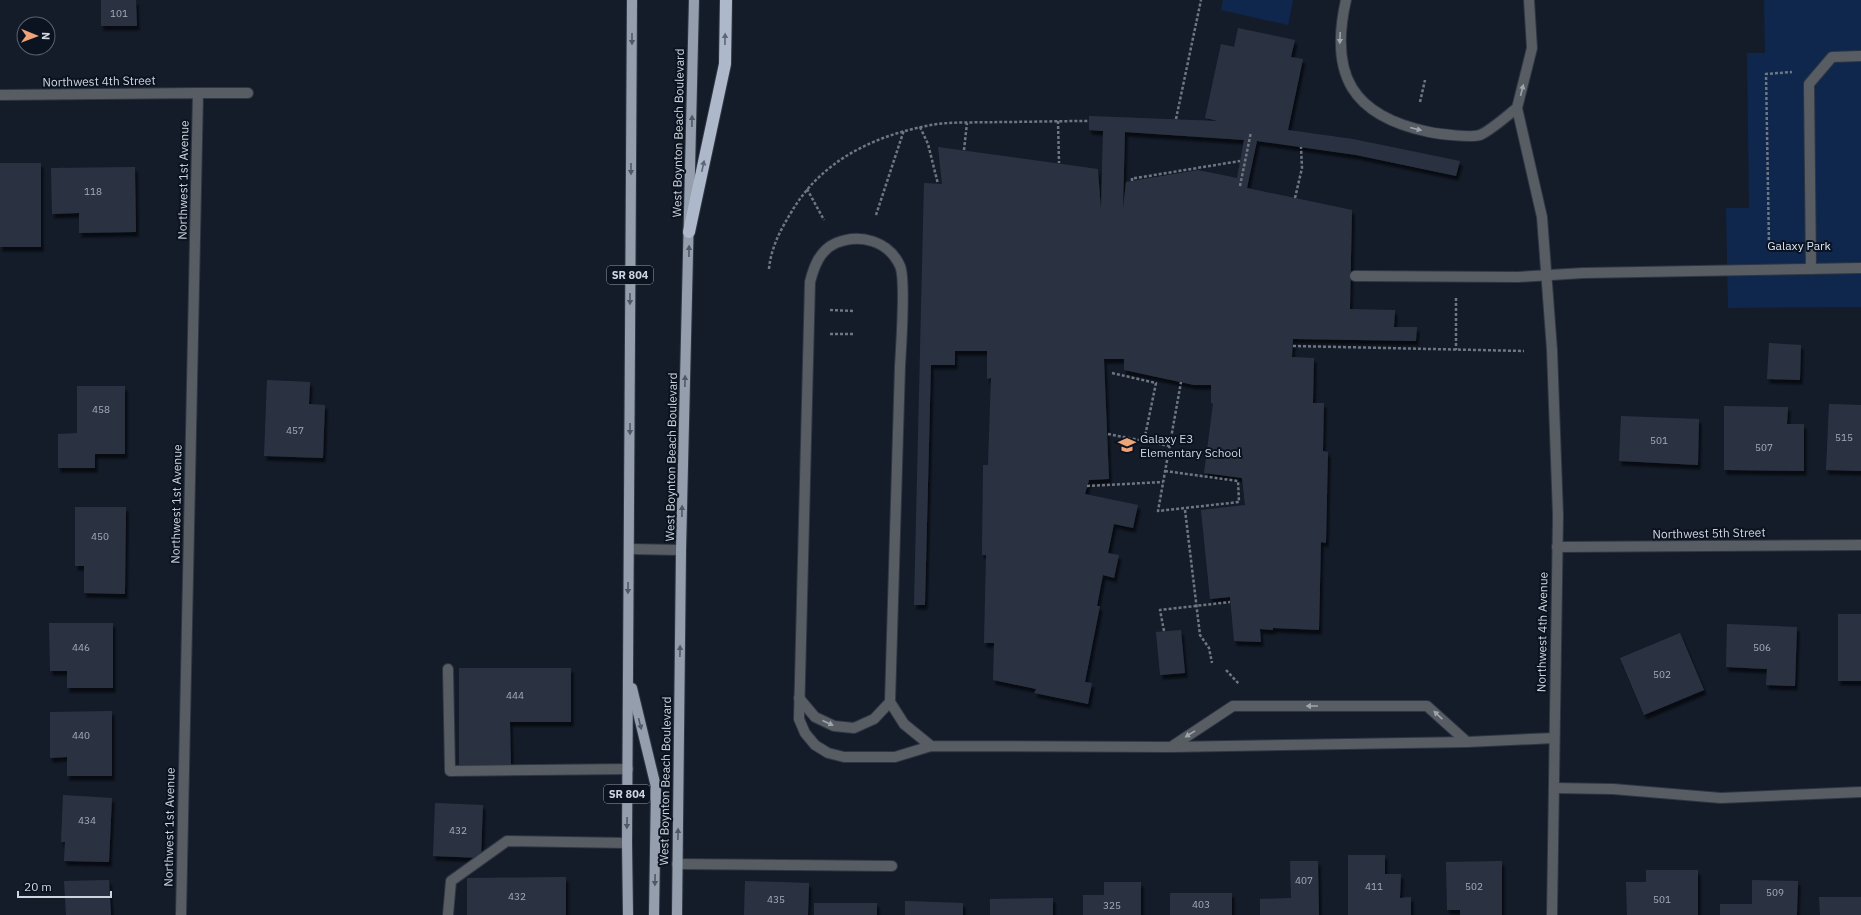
<svg xmlns="http://www.w3.org/2000/svg" width="1861" height="915" font-family="'IBM Plex Sans',sans-serif">
  <defs>
    <filter id="shadow"><feDropShadow dx="2.5" dy="4.5" stdDeviation="1" flood-color="#0009"/></filter>
  </defs>
  <rect width="100%" height="100%" fill="#141c2a"/>
  <g fill="#0f274d">
    <polygon points="1223,0 1293,0 1288,25 1221,10"/>
    <polygon points="1764,0 1861,0 1861,307 1728,308 1726,208 1749,208 1747,53 1765,53"/>
  </g>
  <g fill="#2a3342" fill-rule="evenodd" filter="url(#shadow)">
    <polygon points="101,0 136,0 137,26 101,26"/>
    <path d="M1238 28 1295 40 1291 57 1303 59 1288 130 1353 139 1460 161 1456 176 1356 155 1257 141 1247 188 1352 210 1350 309 1395 310 1394 327H1417L1416 341 1293 339 1292 357 1314 358 1313 403H1324L1323 451 1328 452 1326 543 1321 542 1319 630 1273 628V630L1260 629 1261 642 1234 641 1230 597 1210 599 1201 510 1245 505 1242 478 1204 473 1213 404 1211 403V385H1194L1124 370V359H1104L1109 479 1089 480 1085 494 1138 505 1133 528 1114 524 1108 553 1119 555 1114 578 1103 575 1097 606H1100L1085 682 1092 683 1088 704 1034 693 1036 689 993 680 994 643H984L986 555H982L983 465H988L991 378 987 379V351H955V365H931L925 605H914L924 183 942 184 938 147 1098 169 1101 210 1103 131 1089 130V116L1218 121 1205 118 1221 44 1234 47ZM1125 132 1244 140 1237 178 1198 170 1126 182 1123 209Z"/>
    <rect x="0" y="163" width="41" height="84"/>
    <polygon points="135,167 136,232 79,233 79,213 52,214 51,168"/>
    <polygon points="1769,343 1801,345 1800,380 1767,379"/>
    <polygon points="267,380 310,382 309,404 325,405 323,458 264,456"/>
    <polygon points="77,386 125,386 125,454 95,454 95,468 58,468 58,434 77,433"/>
    <polygon points="1829,404 1861,405 1861,471 1826,470"/>
    <polygon points="1724,406 1788,407 1787,424 1804,424 1804,471 1724,470"/>
    <polygon points="1621,416 1699,419 1698,465 1619,461"/>
    <polygon points="75,507 126,507 125,594 84,593 84,566 75,566"/>
    <rect x="1838" y="614" width="23" height="67"/>
    <polygon points="49,623 113,623 113,688 67,688 67,671 50,671"/>
    <polygon points="1727,624 1797,627 1795,686 1766,685 1767,669 1726,667"/>
    <polygon points="1181,630 1185,673 1160,675 1156,632"/>
    <polygon points="1680,633 1704,690 1644,715 1620,658"/>
    <polygon points="459,668 571,668 571,722 510,722 511,765 459,765"/>
    <polygon points="112,711 112,776 67,776 67,757 50,758 50,712"/>
    <polygon points="63,795 112,798 109,862 64,861 65,842 61,842"/>
    <polygon points="435,803 483,805 481,858 433,856"/>
    <polygon points="1348,855 1385,855 1385,874 1401,874 1400,898 1411,897 1411,915 1348,915"/>
    <polygon points="1290,861 1318,861 1319,915 1260,915 1260,899 1291,898"/>
    <polygon points="1502,861 1502,915 1460,915 1460,910 1447,910 1446,862"/>
    <polygon points="1646,870 1698,870 1698,915 1627,915 1626,882 1646,882"/>
    <polygon points="566,877 566,915 467,915 467,878"/>
    <polygon points="109,880 111,915 66,915 64,881"/>
    <polygon points="1752,880 1798,881 1797,915 1720,915 1720,904 1752,904"/>
    <polygon points="745,881 809,883 808,915 744,915"/>
    <polygon points="1104,882 1141,882 1141,915 1083,915 1083,895 1104,895"/>
    <rect x="1170" y="893" width="62" height="22"/>
    <polygon points="1819,897 1861,897 1861,915 1820,915"/>
    <polygon points="1053,898 1053,915 990,915 990,899"/>
    <polygon points="905,901 963,903 963,915 905,915"/>
    <rect x="814" y="903" width="63" height="12"/>
  </g>
  <g fill="none" stroke-linecap="round" stroke-linejoin="round">
    <g stroke="#2e3643" stroke-width="12">
      <g id="lane">
        <path d="M1346 0C1329 75 1352 116 1429 132 1439 134 1472 138 1480 135 1490 131 1508 115 1517 108L1532 48 1529 0"/>
        <polyline points="198,93 248,93"/>
        <polyline points="1517,108 1542,217 1552,350"/>
        <polyline points="1811,269 1809,84 1832,57 1861,56"/>
        <polyline points="1355,276 1518,277 1583,273 1861,268"/>
        <polyline points="629,549 681,550"/>
        <polyline points="448,669 450,771 628,769"/>
        <polyline points="799,698 815,717 834,726 854,728 874,719 890,702"/>
        <path d="M931 746 904 724 890 702C893 590 897 478 900 366 901 348 906 279 900 266 889 241 860 233 836 243 820 250 814 266 810 282L799 719 805 733 815 745 828 753 844 757H895L931 746 1170 747 1467 742 1554 738"/>
        <polyline points="1171,747 1233,706 1427,706 1467,742"/>
        <polyline points="1554,788 1613,789 1721,798 1861,792"/>
        <polyline points="677,864 892,866"/>
        <polyline points="448,915 451,881 507,841 627,843"/>
      </g>
    </g>
    <g stroke="#2e3643" stroke-width="12">
      <g id="street">
        <polyline points="0,95 198,93 181,915"/>
        <polyline points="1552,350 1558,515 1552,915"/>
        <polyline points="1557,547 1861,545"/>
      </g>
    </g>
    <g stroke="#2e3643" stroke-width="12">
      <g id="primary">
        <polyline points="632,688 656,787 654,915"/>
        <polyline points="628,915 627,843 632,0"/>
        <polyline points="677,915 681,550 694,0"/>
      </g>
    </g>
    <g stroke="#2e3643" stroke-width="14">
      <polyline id="highway" points="689,232 725,64 726,0"/>
    </g>
    <g stroke="#6e7681" stroke-width="2.5" stroke-dasharray="3 2" stroke-linecap="butt">
      <polyline points="1420,102 1425,80"/>
      <polyline points="1176,119 1201,0"/>
      <polyline points="1058,121 1059,163"/>
      <polyline points="920,127 928,144 938,184"/>
      <polyline points="964,150 967,123"/>
      <polyline points="1132,181 1132,178 1136,178 1240,161"/>
      <polyline points="1240,186 1251,132"/>
      <polyline points="807,189 824,220"/>
      <polyline points="1295,198 1302,168 1301,147"/>
      <polyline points="876,215 904,130"/>
      <polyline points="1769,245 1766,74 1792,72"/>
      <path d="M769 269C771 247 781 229 792 211 821 162 871 137 926 126 949 121 975 123 998 122 1028 122 1059 121 1089 121"/>
      <polyline points="1456,298 1456,350"/>
      <polyline points="830,310 854,311"/>
      <polyline points="830,334 854,334"/>
      <polyline points="1293,346 1524,351"/>
      <polyline points="1112,373 1156,383 1144,441"/>
      <polyline points="1108,434 1170,446"/>
      <polyline points="1165,471 1238,481 1239,502 1158,511 1181,382"/>
      <polyline points="1087,486 1163,482"/>
      <polyline points="1185,510 1200,635 1209,648 1212,663"/>
      <polyline points="1164,631 1160,610 1230,602"/>
      <polyline points="1226,670 1239,684"/>
    </g>
    <use href="#lane" stroke="#585d64" stroke-width="10"/>
    <use href="#street" stroke="#585d64" stroke-width="10"/>
    <use href="#primary" stroke="#959ead" stroke-width="10"/>
    <use href="#highway" stroke="#adb8ca" stroke-width="12"/>
  </g>
  <defs><path id="oneway-solid" d="M-6-.8H1V-3.2L6.5 0L1 3.2V.8H-6Z"/></defs>
  <g fill="#9fa5ad">
    <use href="#oneway-solid" transform="translate(1340 38) rotate(92)"/>
    <use href="#oneway-solid" transform="translate(1522 90) rotate(-76)"/>
    <use href="#oneway-solid" transform="translate(1416 129) rotate(14)"/>
    <use href="#oneway-solid" transform="translate(1312 706) rotate(180)"/>
    <use href="#oneway-solid" transform="translate(1438 715) rotate(-137)"/>
    <use href="#oneway-solid" transform="translate(828 723) rotate(24)"/>
    <use href="#oneway-solid" transform="translate(1190 734) rotate(148)"/>
  </g>
  <g fill="#505866">
    <use href="#oneway-solid" transform="translate(632 39) rotate(90)"/>
    <use href="#oneway-solid" transform="translate(692 121) rotate(-89)"/>
    <use href="#oneway-solid" transform="translate(631 169) rotate(90)"/>
    <use href="#oneway-solid" transform="translate(689 251) rotate(-89)"/>
    <use href="#oneway-solid" transform="translate(630 299) rotate(90)"/>
    <use href="#oneway-solid" transform="translate(685 381) rotate(-89)"/>
    <use href="#oneway-solid" transform="translate(630 429) rotate(90)"/>
    <use href="#oneway-solid" transform="translate(682 511) rotate(-89)"/>
    <use href="#oneway-solid" transform="translate(628 588) rotate(91)"/>
    <use href="#oneway-solid" transform="translate(680 651) rotate(-89)"/>
    <use href="#oneway-solid" transform="translate(640 724) rotate(76)"/>
    <use href="#oneway-solid" transform="translate(627 823) rotate(91)"/>
    <use href="#oneway-solid" transform="translate(678 834) rotate(-89)"/>
    <use href="#oneway-solid" transform="translate(655 880) rotate(91)"/>
  </g>
  <g fill="#5c6675">
    <use href="#oneway-solid" transform="translate(725 39) rotate(-89)"/>
    <use href="#oneway-solid" transform="translate(703 166) rotate(-78)"/>
  </g>
  <defs>
    <g id="school-bare" transform="scale(1.38)"><path d="M0-5L7-2L0 1L-7-2ZM-4 1L0 2.5L4 1V4Q0 6-4 4Z" fill="#efa377" stroke="#0b1320" stroke-width="2.5" paint-order="stroke"/></g>
  </defs>
  <g fill-rule="evenodd">
    <use href="#school-bare" x="1127" y="445"/>
  </g>
  <g text-anchor="middle" dominant-baseline="central" stroke-width="4" stroke-linejoin="round" paint-order="stroke">
    <g font-size="10" fill="#a6acb7">
      <text x="119" y="13">101</text>
      <text x="93" y="191">118</text>
      <text x="101" y="409">458</text>
      <text x="295" y="430">457</text>
      <text x="1844" y="437">515</text>
      <text x="1659" y="440">501</text>
      <text x="1764" y="447">507</text>
      <text x="100" y="536">450</text>
      <text x="81" y="647">446</text>
      <text x="1762" y="647">506</text>
      <text x="1662" y="674">502</text>
      <text x="515" y="695">444</text>
      <text x="81" y="735">440</text>
      <text x="87" y="820">434</text>
      <text x="458" y="830">432</text>
      <text x="1304" y="880">407</text>
      <text x="1374" y="886">411</text>
      <text x="1474" y="886">502</text>
      <text x="1775" y="892">509</text>
      <text x="517" y="896">432</text>
      <text x="776" y="899">435</text>
      <text x="1662" y="899">501</text>
      <text x="1201" y="904">403</text>
      <text x="1112" y="905">325</text>
    </g>
    <g fill="#0b1320" stroke="#949ba5" stroke-width="1">
      <rect x="607" y="266" width="46" height="18" rx="3"/>
      <rect x="604" y="785" width="46" height="18" rx="3"/>
    </g>
    <g font-size="11" font-weight="bold" fill="#cfd5de">
      <text x="630" y="275">SR 804</text>
      <text x="627" y="794">SR 804</text>
    </g>
    <g font-size="12" fill="#cfd5de" stroke="#0b1320">
      <text transform="translate(99 81) rotate(-1)">Northwest 4th Street</text>
      <text transform="translate(678 133) rotate(-89)">West Boynton Beach Boulevard</text>
      <text transform="translate(183 180) rotate(-89)">Northwest 1st Avenue</text>
      <text transform="translate(671 457) rotate(-89)">West Boynton Beach Boulevard</text>
      <text transform="translate(176 504) rotate(-89)">Northwest 1st Avenue</text>
      <text transform="translate(1709 533) rotate(-1)">Northwest 5th Street</text>
      <text transform="translate(1542 632) rotate(-89)">Northwest 4th Avenue</text>
      <text transform="translate(665 781) rotate(-89)">West Boynton Beach Boulevard</text>
      <text transform="translate(169 827) rotate(-89)">Northwest 1st Avenue</text>
    </g>
    <g font-size="12" fill="#d8e2f3" stroke="#0b1320">
      <text x="1799" y="245">Galaxy Park</text>
    </g>
    <g font-size="12" fill="#cfd5de" stroke="#0b1320" text-anchor="start">
      <text x="1140" y="438">Galaxy E3<tspan x="1140" dy="14">Elementary School</tspan></text>
    </g>
  </g>
  <g transform="translate(36 36) rotate(91)"><circle r="19" fill="#0b1320" stroke="#59616c"/>
  <path d="M0-3L7 15L0 10L-7 15Z" fill="#efa377"/>
  <text y="-6" font-size="11" font-weight="bold" text-anchor="middle" fill="#cfd5de">N</text>
  </g>
  <path d="M18 891v6h93v-6" fill="none" stroke="#cfd5de" stroke-width="2"/>
  <text x="24" y="891" font-size="12" fill="#cfd5de" stroke="#0b1320" stroke-width="3" paint-order="stroke">20 m</text>
</svg>
